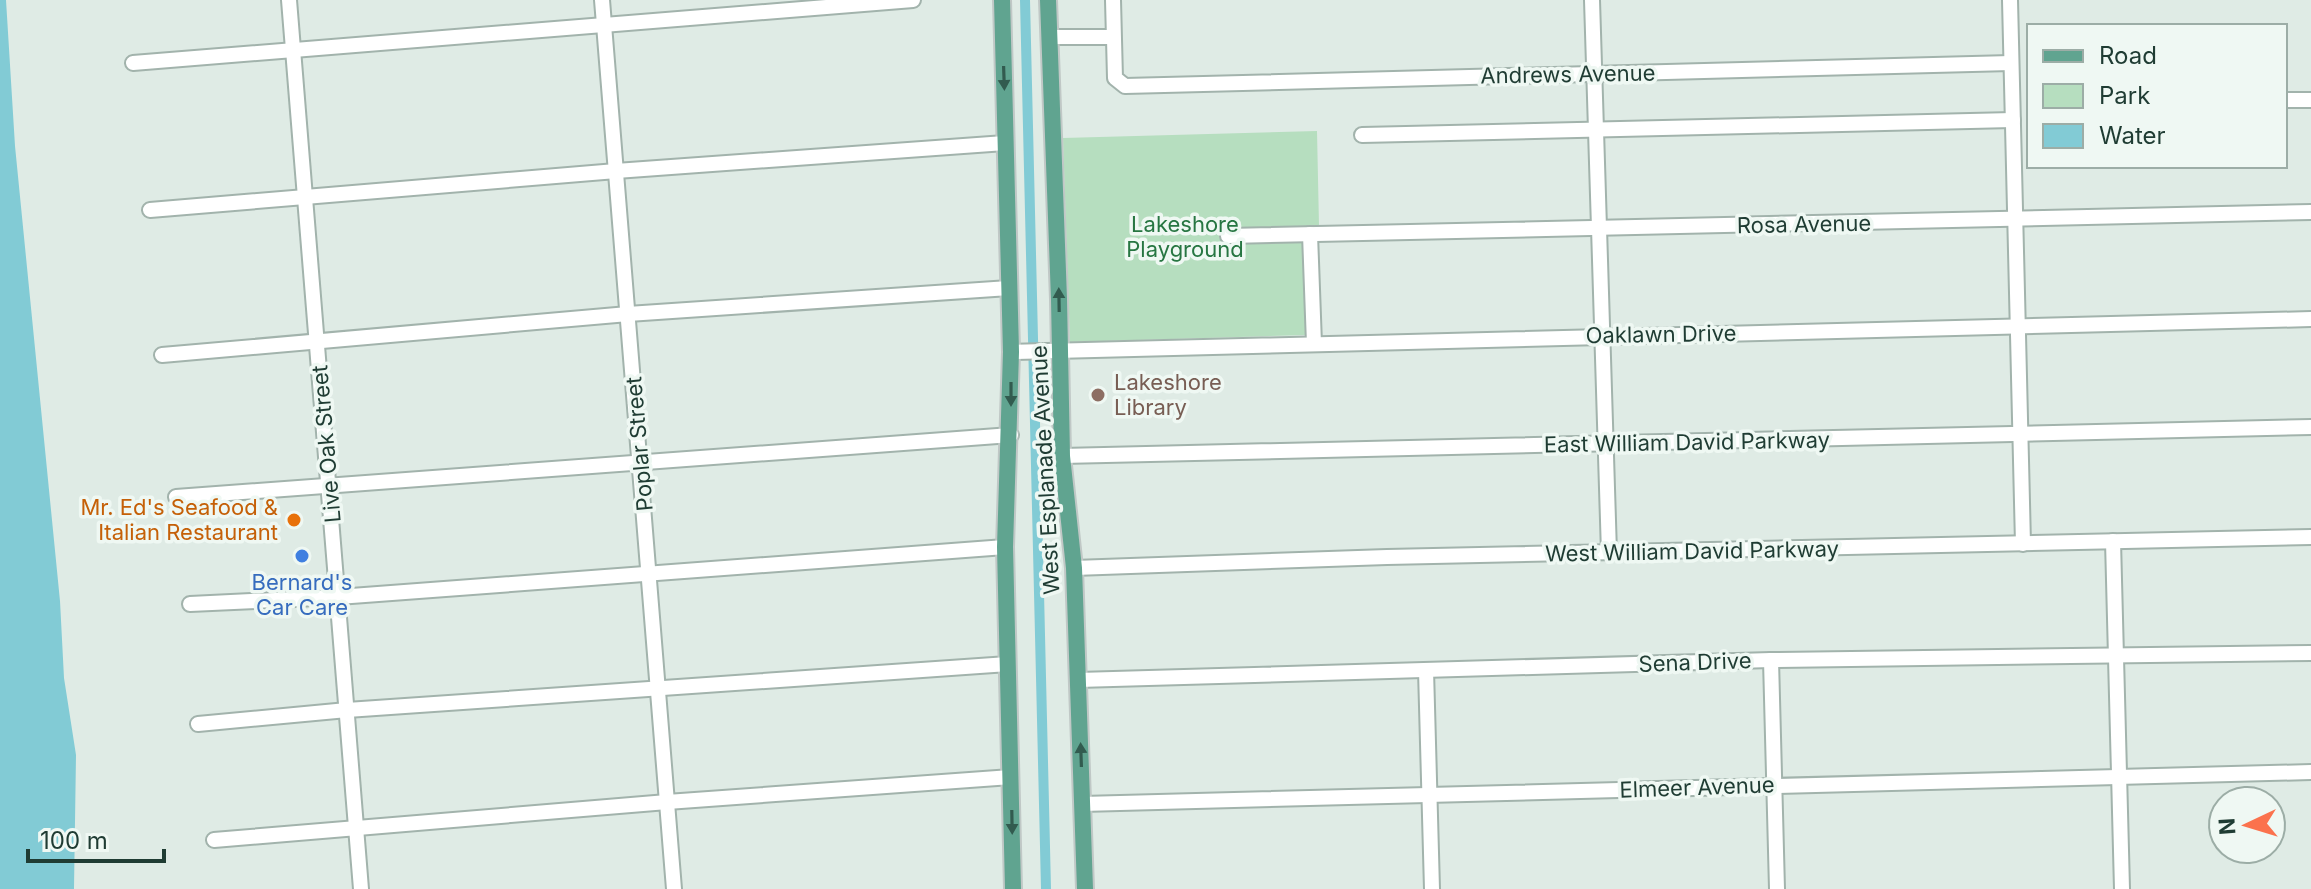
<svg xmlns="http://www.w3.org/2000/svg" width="2311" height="889" font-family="Inter,sans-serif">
  <rect width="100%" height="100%" fill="#dfebe5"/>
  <polygon fill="#b6debf" points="1317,131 1319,226 1304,227 1306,335 1070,342 1063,138"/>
  <polygon fill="#82cbd5" points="0,0 6,0 15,146 60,601 64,678 76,755 74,889 0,889"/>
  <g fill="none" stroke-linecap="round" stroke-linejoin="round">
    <polyline stroke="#82cbd5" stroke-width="10" points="1025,0 1046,889"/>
    <g stroke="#a2b3ac" stroke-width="18">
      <g id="minor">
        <polyline points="289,0 361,889"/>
        <polyline points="602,0 674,889"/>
        <polyline points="1113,0 1115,78 1125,86 2011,63"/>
        <polyline points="1592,0 1609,553"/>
        <polyline points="2010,0 2023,544"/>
        <polyline points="1049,37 1112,37"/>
        <polyline points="133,63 913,0"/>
        <polyline points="2285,100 2311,100"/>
        <polyline points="1362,135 2013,120"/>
        <polyline points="150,210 616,171 1005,143"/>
        <polyline points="1310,234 1314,344"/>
        <polyline points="1228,236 2311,212"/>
        <polyline points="1011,352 2311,319"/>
        <polyline points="162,355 628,314 1009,288"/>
        <polyline points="1062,456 2311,427"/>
        <polyline points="176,497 1011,435"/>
        <polyline points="2113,541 2122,889"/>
        <polyline points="1074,568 1387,557 2311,537"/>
        <polyline points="190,604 338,597 1005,547"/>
        <polyline points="1771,660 1777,889"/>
        <polyline points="1426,670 1432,889"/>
        <polyline points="1078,680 1771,660 2311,653"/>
        <polyline points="198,724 347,710 1008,664"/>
        <polyline points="1082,804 2311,772"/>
        <polyline points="214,840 667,802 1011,777"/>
      </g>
    </g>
    <g stroke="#c0c8c6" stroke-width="20">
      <g id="major">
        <polyline points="1002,0 1011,352 1005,547 1013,889"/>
        <polyline points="1048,0 1059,299 1062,456 1074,568 1085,889"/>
      </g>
    </g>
    <use href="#minor" stroke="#fff" stroke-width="14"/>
    <use href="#major" stroke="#60a490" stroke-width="16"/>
  </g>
  <defs><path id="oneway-solid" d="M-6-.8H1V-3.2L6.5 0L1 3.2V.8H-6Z" transform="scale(2)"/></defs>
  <g fill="#325b4f">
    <use href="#oneway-solid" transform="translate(1004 78) rotate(88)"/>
    <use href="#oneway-solid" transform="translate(1059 300) rotate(-91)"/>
    <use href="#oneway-solid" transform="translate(1011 394) rotate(90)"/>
    <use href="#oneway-solid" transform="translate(1081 755) rotate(-92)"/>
    <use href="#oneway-solid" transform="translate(1012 822) rotate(89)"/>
  </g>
  <circle fill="#8d6e63" stroke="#eff8f3" stroke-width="3" cx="1098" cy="395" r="8"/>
  <circle fill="#e8710a" stroke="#eff8f3" stroke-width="3" cx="294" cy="520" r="8"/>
  <circle fill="#3f7fe0" stroke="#eff8f3" stroke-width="3" cx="302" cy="556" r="8"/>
  <g text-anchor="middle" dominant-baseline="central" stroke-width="7" stroke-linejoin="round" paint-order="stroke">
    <g font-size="22" fill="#1f3c33" stroke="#eff8f3">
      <text transform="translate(1568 74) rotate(-1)">Andrews Avenue</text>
      <text transform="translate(1804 224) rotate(-1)">Rosa Avenue</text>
      <text transform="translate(1661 334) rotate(-1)">Oaklawn Drive</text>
      <text transform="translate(1687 442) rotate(-1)">East William David Parkway</text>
      <text transform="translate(326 444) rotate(-95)">Live Oak Street</text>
      <text transform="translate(639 444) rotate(-95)">Poplar Street</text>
      <text transform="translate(1045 470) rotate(-93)">West Esplanade Avenue</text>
      <text transform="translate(1692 551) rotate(-1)">West William David Parkway</text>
      <text transform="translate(1695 662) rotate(-2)">Sena Drive</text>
      <text transform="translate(1697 787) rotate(-2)">Elmeer Avenue</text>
    </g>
    <g font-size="22" fill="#277642" stroke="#eff8f3">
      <text x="1185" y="224">Lakeshore<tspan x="1185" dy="25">Playground</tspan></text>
    </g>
    <g font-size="22" fill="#785e54" stroke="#eff8f3" text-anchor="start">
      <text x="1114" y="382">Lakeshore<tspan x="1114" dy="25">Library</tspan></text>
    </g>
    <g font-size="22" fill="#c56008" stroke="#eff8f3" text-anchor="end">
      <text x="278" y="507">Mr. Ed's Seafood &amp;<tspan x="278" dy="25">Italian Restaurant</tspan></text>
    </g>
    <g font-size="22" fill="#366cbe" stroke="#eff8f3">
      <text x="302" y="582">Bernard's<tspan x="302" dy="25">Car Care</tspan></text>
    </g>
  </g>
  <rect x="2027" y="24" width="260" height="144" fill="#eff8f3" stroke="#9cada6" stroke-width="2"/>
  <rect x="2043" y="50" width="40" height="12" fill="#60a490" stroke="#9cada6" stroke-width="2"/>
  <text x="2099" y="64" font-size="24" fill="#1f3c33">Road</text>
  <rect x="2043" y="84" width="40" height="24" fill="#b6debf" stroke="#9cada6" stroke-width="2"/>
  <text x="2099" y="104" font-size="24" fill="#1f3c33">Park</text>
  <rect x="2043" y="124" width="40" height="24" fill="#82cbd5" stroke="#9cada6" stroke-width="2"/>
  <text x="2099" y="144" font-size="24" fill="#1f3c33">Water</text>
  <g transform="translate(2247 825) rotate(266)"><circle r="38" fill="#eff8f3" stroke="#9cada6" stroke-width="2"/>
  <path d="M0-6L14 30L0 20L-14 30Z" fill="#fb724d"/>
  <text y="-12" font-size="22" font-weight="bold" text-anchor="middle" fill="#1f3c33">N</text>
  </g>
  <path d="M28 849v12h136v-12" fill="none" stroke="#1f3c33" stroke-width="4"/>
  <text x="40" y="849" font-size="24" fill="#1f3c33" stroke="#eff8f3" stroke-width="6" paint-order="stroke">100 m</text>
</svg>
